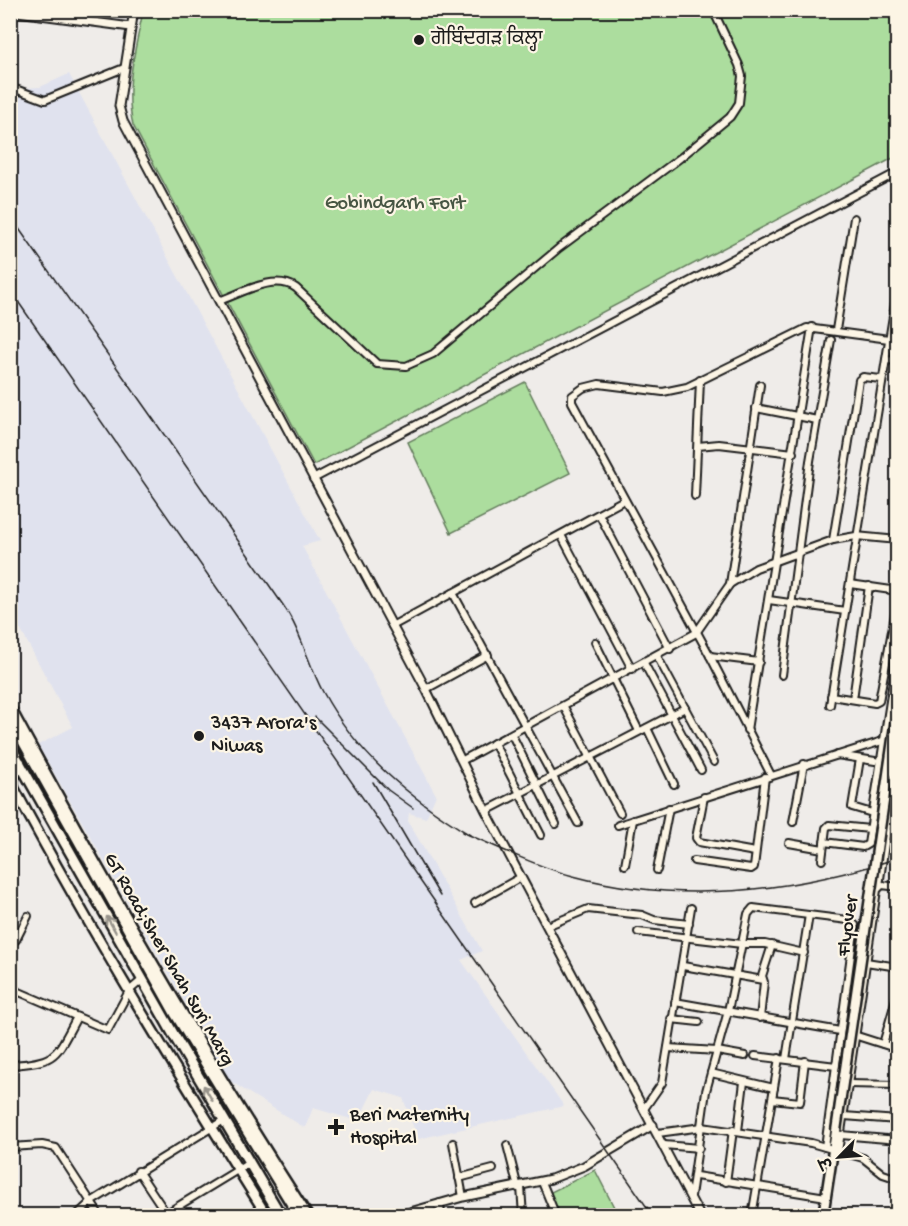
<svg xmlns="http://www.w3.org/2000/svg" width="908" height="1226" font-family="'Gochi Hand','Playpen Sans Deva','Noto Sans Gurmukhi',sans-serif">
  <rect width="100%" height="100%" fill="#efece9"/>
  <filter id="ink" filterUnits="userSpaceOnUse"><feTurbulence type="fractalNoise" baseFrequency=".0167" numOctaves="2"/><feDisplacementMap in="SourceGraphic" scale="12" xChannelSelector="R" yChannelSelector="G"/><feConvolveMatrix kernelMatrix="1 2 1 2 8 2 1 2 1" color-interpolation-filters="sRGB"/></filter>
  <g filter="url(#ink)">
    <polygon fill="#e0e2ee" points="69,74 320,541 302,546 436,795 426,818 409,813 408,821 482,951 461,960 564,1106 418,1139 403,1098 374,1089 358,1121 313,1108 305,1128 230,1081 38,745 73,727 11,612 10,89 40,87"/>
    <g fill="#acdd9e" stroke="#647c5d" stroke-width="1.5">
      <path d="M143 11H897V156L314 465 133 125C124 87 136 48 143 11Z"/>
      <polygon points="525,382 570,473 451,533 408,442"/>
      <polygon points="595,1170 618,1215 559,1215 549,1193"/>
    </g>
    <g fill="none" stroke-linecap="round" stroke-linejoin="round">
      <g stroke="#1c1c1c" stroke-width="10">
        <g id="minor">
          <polyline points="10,87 45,100 124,68"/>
          <path d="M219 301C242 293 274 273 296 288L377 364 406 366 433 354 559 248 680 158 730 117 739 103 742 76 739 65 713 10"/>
          <polyline points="836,330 854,218"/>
          <polyline points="886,360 898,361"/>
          <polyline points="756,408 817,420"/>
          <polyline points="698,446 719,444 793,453"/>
          <polyline points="313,479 898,172"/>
          <polyline points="695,496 700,380"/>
          <polyline points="599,514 670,649"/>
          <polyline points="561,535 632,669"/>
          <polyline points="833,540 859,380 863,377 881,379"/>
          <polyline points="730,584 760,385"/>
          <polyline points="850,584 898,591"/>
          <polyline points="453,593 578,823"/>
          <polyline points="769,600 845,611"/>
          <polyline points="392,626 624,500"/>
          <polyline points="595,642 639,731"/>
          <polyline points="657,656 714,762"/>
          <polyline points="710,656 759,662"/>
          <polyline points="644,663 701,770"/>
          <polyline points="782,675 810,461 831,340"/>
          <polyline points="426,689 488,655"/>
          <polyline points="831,696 875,703 879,701 898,598"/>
          <polyline points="853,699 869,586"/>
          <polyline points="830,705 898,285"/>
          <polyline points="564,707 620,813"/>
          <polyline points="647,728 674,784"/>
          <polyline points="747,730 812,327"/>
          <polyline points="512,735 556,824"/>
          <polyline points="494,743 541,835"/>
          <polyline points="837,755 875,761"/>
          <polyline points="860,759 852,807 872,813"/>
          <polyline points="463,760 696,633 730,584 756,568 833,540 856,536 898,540"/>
          <polyline points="771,775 710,656 572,402 572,396 583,388 599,384 663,392 687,387 807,328 889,339"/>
          <polyline points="704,797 696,838 699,842 755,852"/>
          <polyline points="486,811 685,708"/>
          <polyline points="793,822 804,764"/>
          <polyline points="618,825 895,737"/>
          <polyline points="824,842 863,847 868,844 898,649"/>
          <polyline points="789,843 823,849"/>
          <polyline points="822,860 826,828 829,825 870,829"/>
          <polyline points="694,861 751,869 754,867 765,777"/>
          <polyline points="625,865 633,820"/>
          <polyline points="657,870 669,808"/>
          <polyline points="879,886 898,751"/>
          <polyline points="475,903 521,877"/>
          <polyline points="547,926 588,909 642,915 654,920 689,924"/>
          <polyline points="638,932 742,944 765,944 804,953"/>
          <polyline points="10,941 16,940 28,916"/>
          <polyline points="866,962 898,967"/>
          <polyline points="683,966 763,980"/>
          <polyline points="10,988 108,1030 129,991 143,979"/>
          <polyline points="675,1002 840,1031"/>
          <polyline points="760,1018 764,982 762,976 772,945"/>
          <polyline points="671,1019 699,1022"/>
          <polyline points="854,1035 898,1049"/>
          <polyline points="883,1044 898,992"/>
          <polyline points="668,1048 717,1051 745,1056"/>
          <polyline points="755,1056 836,1066"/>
          <polyline points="786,1059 809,915"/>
          <path d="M10 1065C58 1062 55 1057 77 1017"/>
          <polyline points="711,1073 774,1088"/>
          <polyline points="848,1084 898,1085"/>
          <polyline points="772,1099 800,1102 805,1061"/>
          <polyline points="644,1109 662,1083 691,908"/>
          <polyline points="844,1116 898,1120"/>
          <polyline points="738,1131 744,1082"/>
          <polyline points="658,1133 702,1127 811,1143 863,1158 883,1174 898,1179"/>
          <polyline points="841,1135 898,1140"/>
          <polyline points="453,1143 463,1197"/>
          <polyline points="507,1145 518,1188"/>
          <polyline points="664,1145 699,1148"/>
          <polyline points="10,1147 42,1145 56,1148 100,1216"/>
          <polyline points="838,1152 877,890 882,885 898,887"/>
          <polyline points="138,1171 166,1213"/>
          <polyline points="696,1176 826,1197"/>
          <polyline points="459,1178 493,1169"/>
          <polyline points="542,1182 556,1216"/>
          <polyline points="726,1182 733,1130"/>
          <polyline points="521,1187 523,1216"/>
          <polyline points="691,1196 706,1091 728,1011 748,914 753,908 848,920 855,925 825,1147"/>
          <polyline points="440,1203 441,1216"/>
          <polyline points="76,1216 91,1202 224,1120"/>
          <polyline points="162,1216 249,1163"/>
          <polyline points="752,1216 779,1058"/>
        </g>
      </g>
      <g stroke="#1c1c1c" stroke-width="11">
        <g id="tertiary">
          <polyline points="134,10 119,106 123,121 426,689 486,811 700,1216"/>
          <polyline points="10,11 131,27"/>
          <polyline points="396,1216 463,1197 551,1179 584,1166 653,1125"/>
        </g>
      </g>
      <g stroke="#1c1c1c" stroke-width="13">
        <g id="secondary">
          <path d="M10 707C103 880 201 1051 308 1216"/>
          <path d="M20 762 13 780 14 788C92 934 179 1075 267 1216"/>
          <polyline points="823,1216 836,1131"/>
        </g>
      </g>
      <g stroke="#1c1c1c" stroke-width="14">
        <g id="primary">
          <polyline points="10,718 176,1015 299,1216"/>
          <polyline points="10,746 175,1037 281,1216"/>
        </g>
      </g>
      <use href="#minor" stroke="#fcf5e5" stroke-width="6"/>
      <use href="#tertiary" stroke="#fcf5e5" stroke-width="7"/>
      <use href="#secondary" stroke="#fcf5e5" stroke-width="8"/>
      <use href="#primary" stroke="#fcf5e5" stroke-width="9"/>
      <g stroke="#1c1c1c" stroke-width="1.5">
        <path d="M10 216C101 345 193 475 283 605 301 631 308 664 323 692 357 755 410 798 470 835"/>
        <polyline points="10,290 653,1216"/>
        <polyline points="315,717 388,790 413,808"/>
        <polyline points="373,782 440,896"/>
        <path d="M462 832C498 847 535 866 573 876 681 905 792 892 898 858"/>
      </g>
      <g stroke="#1c1c1c" stroke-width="13" stroke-linecap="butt">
        <polyline id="secondary-bridge" points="836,1131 898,705"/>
      </g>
      <use href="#secondary-bridge" stroke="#fcf5e5" stroke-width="8"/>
    </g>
    <defs><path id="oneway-shaft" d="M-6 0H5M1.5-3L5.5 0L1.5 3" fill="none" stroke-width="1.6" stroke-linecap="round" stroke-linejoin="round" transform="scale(1.5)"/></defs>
    <g stroke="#97938b">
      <use href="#oneway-shaft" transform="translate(111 924) rotate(-120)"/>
      <use href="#oneway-shaft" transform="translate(208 1093) rotate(-120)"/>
    </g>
  </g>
  <g fill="#1c1c1c" stroke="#fcf5e5" stroke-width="2">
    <circle cx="419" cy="40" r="6"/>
    <circle cx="199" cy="736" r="6"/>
    <path d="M333 1118h6v6h6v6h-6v6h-6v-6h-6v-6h6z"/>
  </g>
  <g text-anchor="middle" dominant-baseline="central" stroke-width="4.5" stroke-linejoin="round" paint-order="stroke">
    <g font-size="20" fill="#1c1c1c" stroke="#fcf5e5" text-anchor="start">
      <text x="431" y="40">ਗੋਬਿੰਦਗੜ ਕਿਲ੍ਹਾ</text>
      <text x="211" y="724">3437 Arora's<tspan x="211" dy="23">Niwas</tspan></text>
      <text x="350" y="1116">Beri Maternity<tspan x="350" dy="23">Hospital</tspan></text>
    </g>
    <g font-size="20" fill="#475643" stroke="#fcf5e5">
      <text x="395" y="204">Gobindgarh Fort</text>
    </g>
    <g font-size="20" fill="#1c1c1c" stroke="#fcf5e5">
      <text transform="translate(849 926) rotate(-82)">Flyover</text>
      <text transform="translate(168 960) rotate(60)">GT Road;Sher Shah Suri Marg</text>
    </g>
  </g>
  <rect width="908" height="1226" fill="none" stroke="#fcf5e5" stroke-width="36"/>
  <rect x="18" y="18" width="872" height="1190" fill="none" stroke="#1c1c1c" stroke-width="2" filter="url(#ink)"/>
  <g transform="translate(839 1157) rotate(245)" stroke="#fcf5e5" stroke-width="4.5" paint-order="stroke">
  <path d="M0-4.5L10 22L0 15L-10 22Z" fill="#1c1c1c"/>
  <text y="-9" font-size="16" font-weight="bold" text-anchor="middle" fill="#1c1c1c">उ</text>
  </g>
</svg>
